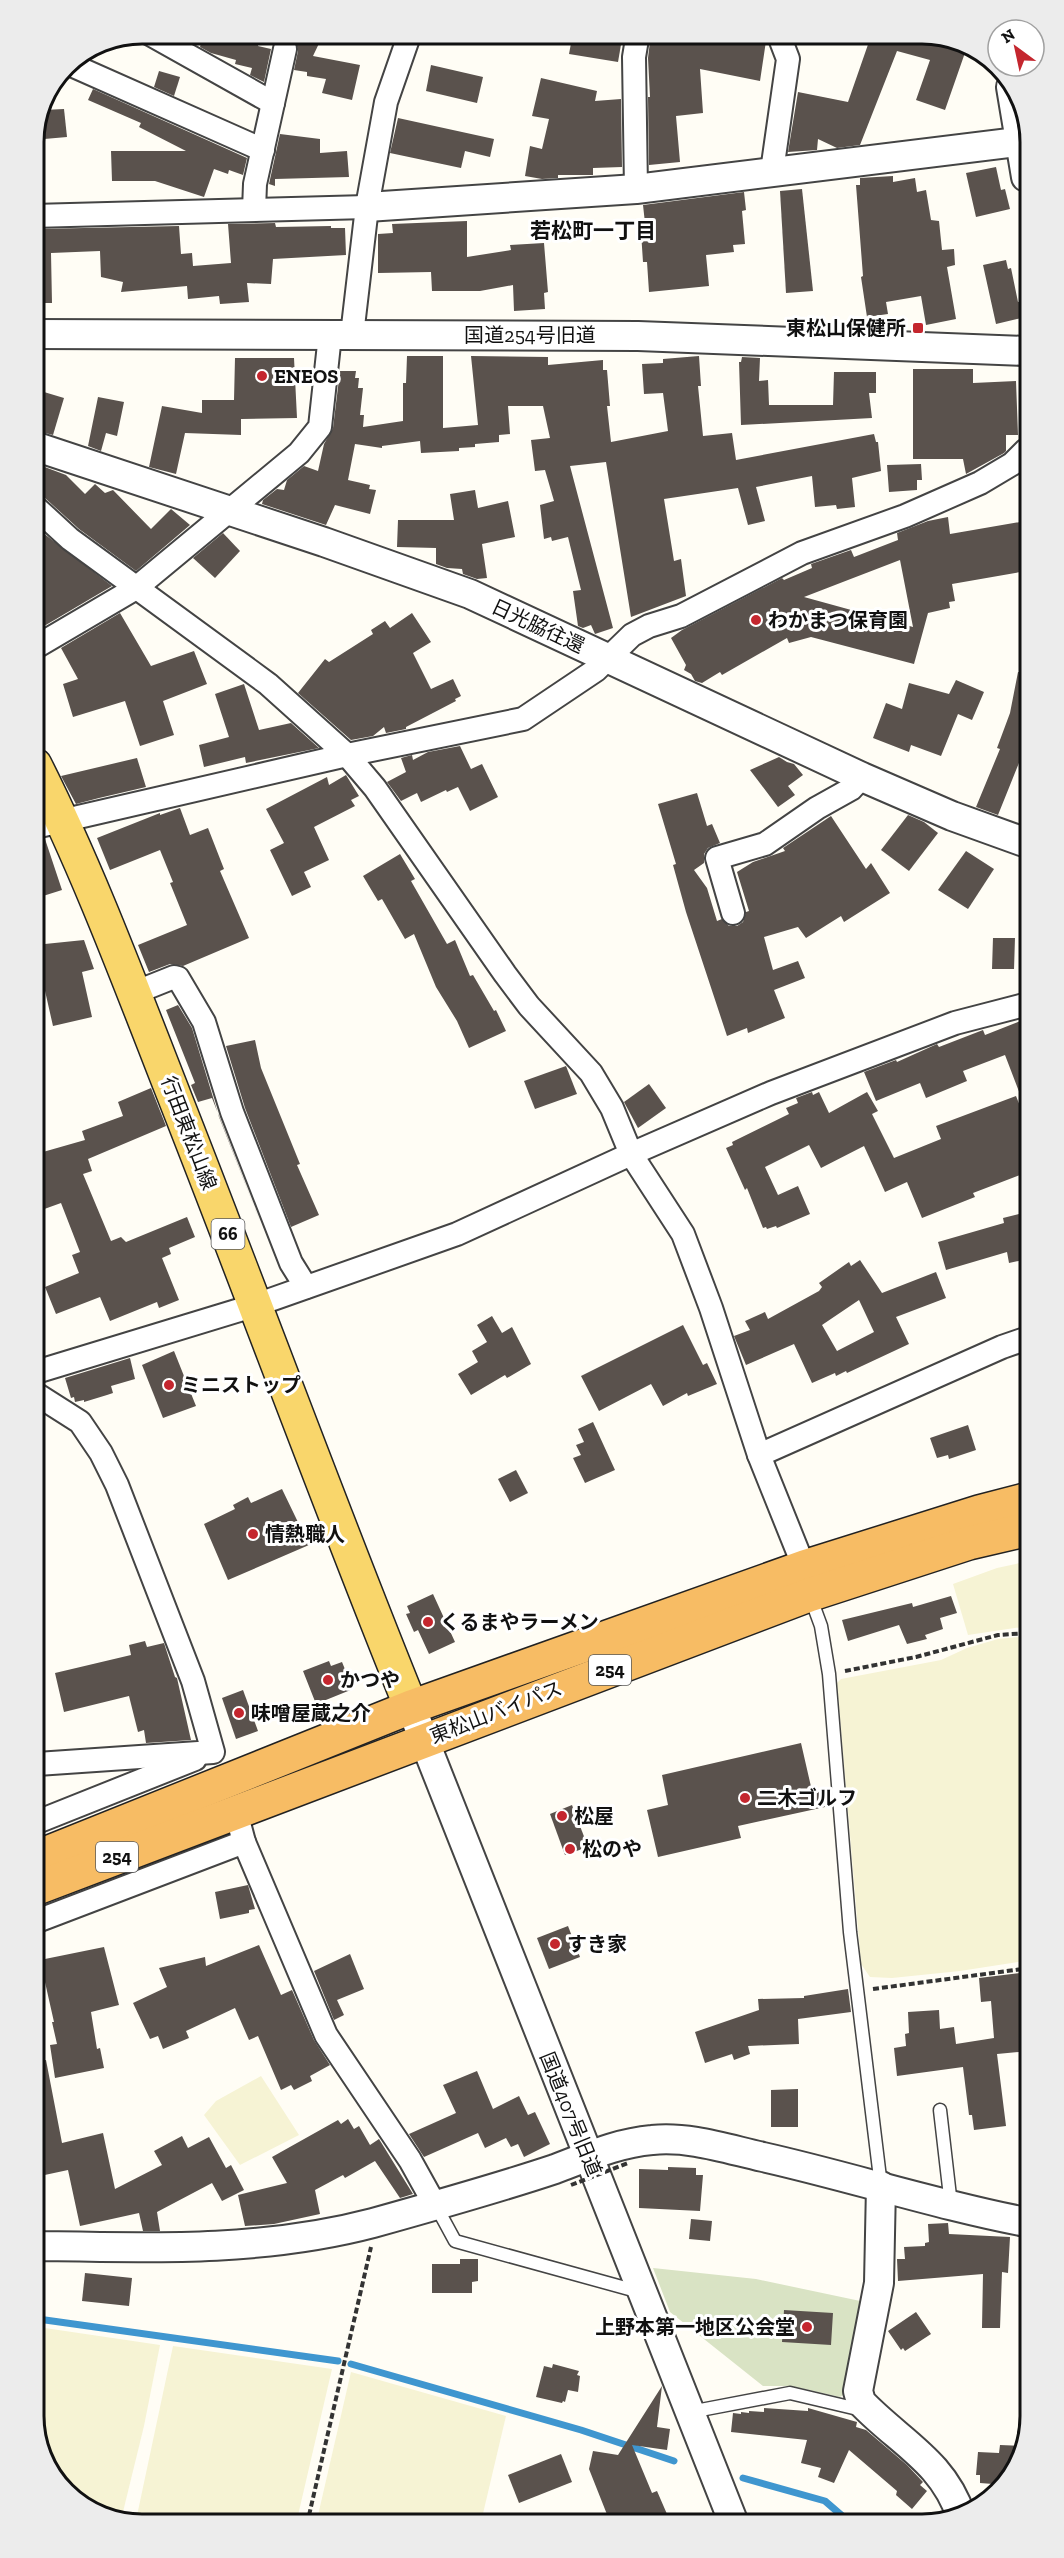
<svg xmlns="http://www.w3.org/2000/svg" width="1064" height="2558" font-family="'Zilla Slab','Noto Sans JP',serif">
  <rect width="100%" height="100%" fill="#fffdf5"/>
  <g fill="#f6f3d4">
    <polygon points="1029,1561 1029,1626 968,1635 953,1584 997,1568"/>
    <polygon points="1029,1636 1030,1960 960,1971 892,1978 870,1977 861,1964 837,1683 841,1679 941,1660 967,1648 998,1639"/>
    <polygon points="261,2076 299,2135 240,2165 204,2115 216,2101"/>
    <polygon points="38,2327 160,2345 144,2426 121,2520 75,2502 39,2451"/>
    <polygon points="173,2346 332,2369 296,2524 135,2525"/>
    <polygon points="351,2372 506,2416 481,2522 316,2524"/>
  </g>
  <polygon fill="#d9e3c4" points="653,2268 756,2279 865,2302 859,2337 843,2395 840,2397 791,2386 763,2386 670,2312"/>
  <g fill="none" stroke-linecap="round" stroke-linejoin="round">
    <g stroke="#3f96cf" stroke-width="7">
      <polyline points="38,2319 338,2361"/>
      <polyline points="351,2364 581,2430 674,2461"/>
      <polyline points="743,2478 825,2501 847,2520"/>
    </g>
  </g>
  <g fill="#5a524d" fill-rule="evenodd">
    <polygon points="204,33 229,33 259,40 258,46 271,49 264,82 250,75 252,68 235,64 236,60 211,53 200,47"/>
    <polygon points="300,33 324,33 313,56 360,65 352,100 322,93 326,79 307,76 307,72 294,70 298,51 296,42"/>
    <polygon points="573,33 623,33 618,62 569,54"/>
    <polygon points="651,33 715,33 737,39 738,33 742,33 766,38 766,41 760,81 700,69 703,113 676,116 680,162 649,165 648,97 650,97 648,58"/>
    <polygon points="872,33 930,33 967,47 945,110 916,100 930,60 897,51 860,145 837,148 818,139 817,150 788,152 798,92 848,102"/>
    <polygon points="431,65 483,77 477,103 426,91"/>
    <polygon points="159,71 180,77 174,96 154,87"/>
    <polygon points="541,78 597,91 595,101 621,99 622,167 593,168 593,175 558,175 558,178 542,179 525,176 530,146 542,149 549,119 532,116"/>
    <polygon points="93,89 247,158 243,175 229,170 228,174 214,169 204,197 155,181 112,181 111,151 186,151 139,127 141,123 88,100"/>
    <polygon points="64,109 67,137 33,140 33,134 44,110"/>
    <polygon points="398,118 494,139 490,157 465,151 461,168 390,153"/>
    <polygon points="280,134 320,139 320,153 347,151 349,177 275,179 275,186 269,184"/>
    <polygon points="996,167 1001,190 1005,189 1010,209 976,217 966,173"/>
    <polygon points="893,176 893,182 915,178 917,192 926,190 931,220 939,221 942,250 954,249 955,265 947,267 956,319 926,325 921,296 886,302 888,314 867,317 861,277 863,276 856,185 860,185 860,178"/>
    <polygon points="802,189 813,291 786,293 780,191"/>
    <polygon points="744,192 746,210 742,211 745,244 733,245 734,252 706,255 709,286 649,292 647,262 643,262 641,232 646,232 643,205"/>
    <polygon points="467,221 467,257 511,250 510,245 544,243 548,292 544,293 545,309 514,311 513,285 480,291 432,291 431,272 378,273 378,234 393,233 392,224"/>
    <polygon points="275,223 276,227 331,226 331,228 345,228 346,255 273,259 271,284 247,283 249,302 220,304 219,296 188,299 187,286 121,292 123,282 101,277 100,251 51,253 52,303 34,303 33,232 38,232 37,229 179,226 181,254 192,253 193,266 231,263 228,224"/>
    <polygon points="1006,260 1008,269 1011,268 1018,302 1023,301 1026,317 996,324 983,265"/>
    <polygon points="407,356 443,356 443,428 478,425 471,356 548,357 548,365 603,360 603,370 607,370 610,406 607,406 611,442 668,431 663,393 644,394 642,364 663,363 663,359 699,356 701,386 698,386 703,436 732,433 736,460 874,434 876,442 878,442 881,471 852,478 855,507 837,509 836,505 815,507 812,476 756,487 765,521 748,525 738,488 664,499 674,561 681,559 686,596 631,617 606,462 570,466 613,628 595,634 591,625 583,628 578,626 573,591 581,590 568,537 552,541 551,537 544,539 540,505 554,501 545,470 535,471 531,440 550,438 543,406 508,406 510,434 499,435 499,442 475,444 475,447 459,448 459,451 421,453 420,441 382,446 382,448 355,444 348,480 370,485 369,489 376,490 370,514 335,505 326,525 262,504 263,500 277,489 284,490 287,480 304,466 318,471 324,444 333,428 340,371 356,371 355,378 359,378 358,388 363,388 360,415 364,415 363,427 403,421 403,383 406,383"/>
    <polygon points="742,357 760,358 759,381 768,380 769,405 833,405 834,372 876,372 876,393 869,393 872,418 741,425 739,362 741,362"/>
    <polygon points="235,358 294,358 297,418 241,419 241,435 185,433 176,474 149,467 162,406 202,413 202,400 234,400"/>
    <polygon points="913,369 973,369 973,383 1016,381 1018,435 1006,435 1006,451 1004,453 966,474 963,459 913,459"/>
    <polygon points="34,389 64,398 53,435 34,430"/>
    <polygon points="98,397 124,402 117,436 106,433 101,451 88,446"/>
    <polygon points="34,463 66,475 85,494 95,484 105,493 113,490 151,529 171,509 190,525 136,571 79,529 34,488"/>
    <polygon points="921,464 922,480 917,480 917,490 889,492 887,465"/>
    <polygon points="475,490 478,508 508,501 515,537 482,544 487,578 477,579 463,574 462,569 447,568 436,564 436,548 397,547 398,520 454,520 450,494"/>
    <path d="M948 517 950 534 1026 521V571L952 584 955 601 949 602 950 608 928 613 914 664 811 637 789 643 787 638 722 675 720 672 702 683 695 681 691 674 684 670 686 665 671 638 682 630 782 578 784 580 812 568 811 564 851 550 854 557 898 540 897 533 928 521ZM900 560 913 627 804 597 848 580Z"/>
    <polygon points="34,526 112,586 34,632"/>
    <polygon points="223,533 240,551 215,578 193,558"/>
    <polygon points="120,613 151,666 194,651 207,684 163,701 174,735 140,746 125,701 73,717 63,684 78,679 61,648"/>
    <polygon points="412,613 431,642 413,653 431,689 453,679 461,696 455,699 456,701 406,727 406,729 386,733 384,727 373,736 351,740 298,693 325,659 329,662 373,634 371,630 385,621 390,628"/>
    <polygon points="1018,672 1027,673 1027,743 998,815 976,807 1000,749 997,748 1010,713"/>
    <polygon points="956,680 984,692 972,720 958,714 941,756 911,745 909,752 873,738 886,703 902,709 909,683 949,694"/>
    <polygon points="244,684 259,730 291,723 319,748 246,763 245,757 204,767 199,745 229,737 215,694"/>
    <polygon points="460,746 471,769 482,764 498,797 470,811 458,787 447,792 446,790 421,802 417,793 401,801 387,782 406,772 401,758 412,755 413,760 428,752"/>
    <polygon points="779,757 787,762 794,764 803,775 788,786 795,795 778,807 750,770"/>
    <polygon points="137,758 146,787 99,798 76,804 61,776"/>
    <polygon points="346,775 359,796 351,800 355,806 314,827 329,860 304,872 311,887 292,896 270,850 284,843 266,809 327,777 329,785"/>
    <polygon points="697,793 707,826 712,824 720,843 708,848 704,854 704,863 694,870 707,888 717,921 722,919 729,926 737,926 743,922 746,912 749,911 737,872 753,862 785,851 783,848 831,816 866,869 871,863 890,893 844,922 841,916 806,938 798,927 764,937 773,970 798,961 805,978 774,990 785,1018 748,1033 747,1028 727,1036 686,912 673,865 676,864 658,804"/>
    <polygon points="180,808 190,835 208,828 224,869 220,871 249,938 183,966 170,964 149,972 138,945 187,925 170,883 173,882 160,850 110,870 97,838 160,813 160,815"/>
    <polygon points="908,815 924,822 938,833 909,871 881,850"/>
    <polygon points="45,839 62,890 43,896 35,872 35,840"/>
    <polygon points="966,851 994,869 968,909 938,890"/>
    <polygon points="400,854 415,879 411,881 447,944 455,940 470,976 473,975 494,1011 496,1010 506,1031 469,1048 457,1021 436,987 414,934 405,939 382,899 378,901 363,876"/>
    <polygon points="993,938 1015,938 1014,969 992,969"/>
    <polygon points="84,940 94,969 82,972 92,1017 53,1026 43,982 35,983 35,945"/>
    <polygon points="178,1005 192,1028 219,1117 261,1224 212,1098 198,1102 191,1085 195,1083 166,1010"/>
    <polygon points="1028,1018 1028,1110 1026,1110 1005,1055 963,1071 967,1081 926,1098 920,1083 876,1101 864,1072 896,1060 897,1062 937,1044 939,1047 983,1030 985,1035"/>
    <polygon points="255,1040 261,1068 300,1164 297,1165 319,1215 291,1227 245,1108 226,1046"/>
    <polygon points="566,1066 577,1094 535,1109 524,1081"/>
    <polygon points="649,1084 666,1108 638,1128 624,1102"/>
    <polygon points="151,1088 166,1126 88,1159 92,1171 83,1174 111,1241 121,1237 126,1242 187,1217 195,1237 169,1248 171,1254 162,1258 179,1300 159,1308 157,1302 110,1321 100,1297 56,1314 45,1287 79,1273 72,1255 80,1252 61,1203 36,1212 36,1154 85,1140 82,1131 123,1116 118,1102"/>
    <polygon points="812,1092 813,1095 819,1092 829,1113 867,1092 878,1111 872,1114 894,1158 941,1139 936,1126 1016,1096 1028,1126 1028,1172 973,1193 975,1197 922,1218 907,1182 885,1192 864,1146 821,1168 809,1145 765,1167 778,1195 798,1186 810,1214 777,1228 776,1226 767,1229 766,1227 763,1228 747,1188 745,1190 726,1148 733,1145 732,1142 789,1114 786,1108 798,1103 796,1098"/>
    <polygon points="1019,1214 1021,1223 1028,1223 1028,1259 1009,1263 1007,1252 946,1270 938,1242 1004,1223 1003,1218"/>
    <path d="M860 1260 882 1293 936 1272 946 1298 896 1317 909 1344 847 1373 846 1371 836 1376 835 1373 812 1383 794 1344 746 1365 734 1336 750 1330 745 1321 765 1312 768 1319 819 1291 822 1287 819 1283 849 1262 851 1266ZM859 1300 874 1332 837 1351 822 1325Z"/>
    <polygon points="492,1316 502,1333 512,1327 531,1364 507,1378 505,1375 471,1395 458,1374 478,1362 472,1351 487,1342 477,1325"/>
    <polygon points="683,1325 703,1365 707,1363 717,1384 688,1396 687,1393 663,1406 651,1384 599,1411 581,1376"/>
    <polygon points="174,1351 196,1406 163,1418 142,1365"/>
    <polygon points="130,1358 135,1379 111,1386 113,1393 107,1395 84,1402 84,1400 75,1402 74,1397 71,1398 65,1378"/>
    <polygon points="593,1422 615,1470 585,1483 573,1458 581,1455 576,1445 584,1442 578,1429"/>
    <polygon points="968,1425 976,1450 949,1459 948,1455 937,1458 930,1438"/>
    <polygon points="516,1470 528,1493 510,1502 498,1479"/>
    <polygon points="282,1489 309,1545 228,1580 204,1524 235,1509 233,1505 248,1497 251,1503"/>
    <polygon points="433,1594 455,1642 429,1654 418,1630 414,1632 406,1614 410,1613 407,1606"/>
    <polygon points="951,1596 957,1613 940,1618 943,1629 925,1635 927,1639 907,1644 899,1625 848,1641 842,1620 912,1603 913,1607"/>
    <polygon points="145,1641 147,1647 164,1643 175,1677 177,1678 191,1740 146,1743 144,1730 138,1732 129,1696 64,1712 55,1673 131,1655 129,1645"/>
    <polygon points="329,1661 331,1666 342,1662 353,1689 316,1704 303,1671"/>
    <polygon points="243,1690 258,1731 236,1739 222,1698"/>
    <polygon points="801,1743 812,1791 821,1789 825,1807 738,1826 741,1838 658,1857 647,1810 668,1805 662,1775"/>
    <polygon points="572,1805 588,1847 565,1855 550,1814"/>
    <polygon points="248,1885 255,1909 249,1910 249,1913 220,1919 215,1892"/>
    <polygon points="568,1926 580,1957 549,1969 537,1938"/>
    <polygon points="259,1945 281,1995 292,1990 314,2040 330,2065 310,2076 312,2081 294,2090 291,2085 281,2090 258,2036 249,2040 235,2008 186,2031 189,2038 163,2049 158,2036 150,2039 133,2003 167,1987 159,1968 205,1957 206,1966"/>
    <polygon points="104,1947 119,2005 91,2012 97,2049 100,2048 104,2068 55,2078 50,2045 57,2044 52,2022 54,2022 40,1960"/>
    <polygon points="350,1954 364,1989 337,2000 344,2015 334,2020 314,1971"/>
    <polygon points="1029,1972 1030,2051 997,2054 1006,2126 974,2130 972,2115 969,2115 963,2067 897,2076 894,2048 906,2046 905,2034 909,2033 908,2012 939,2010 940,2029 954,2027 956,2044 994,2038 991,2001 981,2002 979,1978"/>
    <polygon points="848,1989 851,2012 798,2019 799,2044 748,2046 750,2054 734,2060 732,2054 705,2063 695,2032 759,2010 758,1999 804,1998 804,1996"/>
    <polygon points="46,2060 62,2143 103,2133 115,2189 162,2165 154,2151 182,2136 188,2148 209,2137 226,2168 231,2165 244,2190 222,2201 212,2183 157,2212 160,2231 143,2231 139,2213 80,2226 68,2170 40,2176 38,2162 38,2061"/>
    <polygon points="477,2071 493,2109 519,2096 528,2115 535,2112 550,2144 524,2157 518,2144 511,2147 506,2138 485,2148 478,2133 424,2157 409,2134 456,2113 443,2085"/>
    <polygon points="798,2089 798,2127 771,2127 771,2090"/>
    <polygon points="348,2119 354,2129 359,2126 370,2145 379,2139 413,2194 400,2198 375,2161 345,2178 343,2175 315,2190 320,2214 274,2224 245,2226 238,2195 287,2183 272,2157 338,2120 341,2124"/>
    <polygon points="668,2167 696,2168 696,2175 703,2175 700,2211 639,2208 639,2169 668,2170"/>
    <polygon points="691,2219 712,2221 710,2241 689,2239"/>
    <polygon points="948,2223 949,2234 1010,2237 1008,2273 1002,2272 1000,2328 982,2328 983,2274 898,2281 897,2259 905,2259 904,2247 925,2246 925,2243 929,2242 928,2224"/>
    <polygon points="460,2259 478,2259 478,2281 472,2282 472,2293 432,2293 432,2264 460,2264"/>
    <polygon points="85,2273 132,2278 129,2306 82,2301"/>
    <polygon points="784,2310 833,2313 831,2345 782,2342"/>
    <polygon points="916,2312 931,2334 905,2351 903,2348 901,2350 888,2331"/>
    <polygon points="553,2364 579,2371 577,2375 580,2376 578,2392 568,2390 565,2402 563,2401 562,2403 536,2397 544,2366 552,2368"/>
    <polygon points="662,2386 657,2427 670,2429 667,2450 632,2445 652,2493 657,2491 670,2521 610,2522 589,2469 593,2451 618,2455"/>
    <polygon points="764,2408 808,2411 808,2408 857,2422 856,2427 866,2430 907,2465 923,2482 920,2485 927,2491 912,2509 896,2495 897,2491 849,2450 834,2483 818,2477 821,2468 801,2463 807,2440 731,2432 733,2413 741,2414 741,2412 749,2413 749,2411 764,2412"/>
    <polygon points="1000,2445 1021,2446 1009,2482 1006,2485 980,2483 980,2475 976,2475 978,2452 999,2453"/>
    <polygon points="561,2454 572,2482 519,2503 508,2475"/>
  </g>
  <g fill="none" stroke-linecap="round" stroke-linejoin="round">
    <g stroke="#444" stroke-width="15">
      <g id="service">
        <polyline points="810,1596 821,1626 829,1674 850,1932 881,2186"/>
        <polyline points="940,2110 951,2205"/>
        <polyline points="436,2206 455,2241 640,2292"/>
        <polyline points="690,2412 790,2393 862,2410"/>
      </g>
    </g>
    <g stroke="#444" stroke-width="26">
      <g id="minor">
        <polyline points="148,33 273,103"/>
        <polyline points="67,63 263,150"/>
        <polyline points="772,171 788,59 778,33"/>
        <polyline points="636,189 634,57 638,33"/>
        <polyline points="254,210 255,184 285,49"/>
        <polyline points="33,216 367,207"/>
        <polyline points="352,335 367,207 386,102 410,33"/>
        <polyline points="34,506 70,539 268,684 347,755 375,788 505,974 529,1006 591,1073 612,1108 631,1154 683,1234 711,1308 759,1455 804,1567"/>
        <polyline points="34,648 136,588 299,453 320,427 330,335"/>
        <polyline points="35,827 347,755 523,719 596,670 632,635 649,626 681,616 802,553 905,516 980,483 1012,464 1026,450"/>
        <polyline points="733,913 717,858 765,844 817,808 851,789 862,777"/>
        <polyline points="134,993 174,977 178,978 204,1022 232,1112 291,1263 306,1287"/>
        <polyline points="36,1372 256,1305 457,1234 631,1154 771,1093 955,1023 1028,1004"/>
        <polyline points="36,1394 80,1422 101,1453 117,1485 193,1681 213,1752 37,1764"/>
        <polyline points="759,1455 1002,1347 1028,1338"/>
        <polyline points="236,1812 244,1842 326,2035 410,2160 435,2205"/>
        <polyline points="37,1822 195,1759"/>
        <polyline points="37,1921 244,1842"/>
      </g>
    </g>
    <g stroke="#444" stroke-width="32">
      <g id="tertiary">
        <polyline points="1011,87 1026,177"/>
        <polyline points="367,207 636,189 1025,141"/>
        <polyline points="34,334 638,336 1026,351"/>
        <polyline points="34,446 324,542 470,594 862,777 952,816 1027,843"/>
        <polyline points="411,1707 733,2521"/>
        <path d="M881 2186 879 2283 858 2391 861 2402C899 2442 943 2461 961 2516"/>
        <path d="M38 2246C151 2248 263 2252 373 2223 434 2206 495 2189 555 2169 587 2157 617 2143 652 2140 689 2136 727 2149 763 2157 852 2177 940 2206 1031 2223"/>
      </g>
    </g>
    <g stroke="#222" stroke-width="36">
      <path id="primary" d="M35 765C89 872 131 986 175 1098 255 1301 329 1505 411 1707"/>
    </g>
    <g stroke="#222" stroke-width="36">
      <g id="trunk">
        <polyline points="37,1857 411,1707 804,1567 979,1512 1029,1499"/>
        <polyline points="37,1888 809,1595 969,1543 1029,1529"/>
      </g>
    </g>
    <g stroke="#333" stroke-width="4" stroke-dasharray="6 3" stroke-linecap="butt">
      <polyline points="845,1671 916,1657 998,1635 1029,1633"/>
      <polyline points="873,1989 1030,1968"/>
      <polyline points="307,2524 371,2247"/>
    </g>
    <use href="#service" stroke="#fff" stroke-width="12"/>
    <use href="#minor" stroke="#fff" stroke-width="22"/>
    <use href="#tertiary" stroke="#fff" stroke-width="28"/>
    <use href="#primary" stroke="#f9d66b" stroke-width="33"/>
    <use href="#trunk" stroke="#f7bc64" stroke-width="33"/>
    <polyline stroke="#333" stroke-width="4" stroke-dasharray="6 3" stroke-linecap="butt" points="571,2185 628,2163"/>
  </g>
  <g fill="#c4262e" stroke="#fff" stroke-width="2">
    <rect x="912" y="322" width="12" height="12" rx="3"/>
    <circle cx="262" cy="376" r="6"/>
    <circle cx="756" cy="620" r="6"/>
    <circle cx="169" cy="1385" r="6"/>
    <circle cx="253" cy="1534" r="6"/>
    <circle cx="428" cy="1622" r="6"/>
    <circle cx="328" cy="1680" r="6"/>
    <circle cx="239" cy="1713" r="6"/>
    <circle cx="745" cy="1798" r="6"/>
    <circle cx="562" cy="1816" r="6"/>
    <circle cx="570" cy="1849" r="6"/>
    <circle cx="555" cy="1944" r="6"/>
    <circle cx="807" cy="2327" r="6"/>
  </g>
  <g text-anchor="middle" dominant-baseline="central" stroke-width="6" stroke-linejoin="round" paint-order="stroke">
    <g fill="#fff" stroke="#585858" stroke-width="1.5">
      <rect x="211.5" y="1219" width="33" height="30" rx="4.5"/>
      <rect x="589" y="1655" width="42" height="30" rx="4.5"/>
      <rect x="96" y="1842" width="42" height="30" rx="4.5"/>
    </g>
    <g font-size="18" font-weight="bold" fill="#111">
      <text x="228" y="1234">66</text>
      <text x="610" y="1670">254</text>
      <text x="117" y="1857">254</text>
    </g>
    <g font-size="20" font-weight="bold" fill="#111" stroke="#fff" text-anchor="start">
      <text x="906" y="328" text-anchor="end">東松山保健所</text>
      <text x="274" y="376">ENEOS</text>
      <text x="768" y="620">わかまつ保育園</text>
      <text x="181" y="1385">ミニストップ</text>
      <text x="265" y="1534">情熱職人</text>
      <text x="440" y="1622">くるまやラーメン</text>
      <text x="340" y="1680">かつや</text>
      <text x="251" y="1713">味噌屋蔵之介</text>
      <text x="757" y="1798">二木ゴルフ</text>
      <text x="574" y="1816">松屋</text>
      <text x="582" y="1849">松のや</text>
      <text x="567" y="1944">すき家</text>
      <text x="795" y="2327" text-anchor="end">上野本第一地区公会堂</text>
    </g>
    <g font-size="20" fill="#111" stroke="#fff">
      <text x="530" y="335">国道254号旧道</text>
      <text transform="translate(538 626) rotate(25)">日光脇往還</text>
      <text transform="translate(189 1133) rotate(69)">行田東松山線</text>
      <text transform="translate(496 1712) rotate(-21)">東松山バイパス</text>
      <text transform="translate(571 2114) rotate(68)">国道407号旧道</text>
    </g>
    <g font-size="21" font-weight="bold" fill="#111" stroke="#fff">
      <text x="593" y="230">若松町一丁目</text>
    </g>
  </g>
  <path d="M0 0H1064V2558H0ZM142 44H922A98 98 0 0 1 1020 142V2416A98 98 0 0 1 922 2514H142A98 98 0 0 1 44 2416V142A98 98 0 0 1 142 44Z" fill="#ececec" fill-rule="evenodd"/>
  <path fill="none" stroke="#111" stroke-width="3" d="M142 44H922A98 98 0 0 1 1020 142V2416A98 98 0 0 1 922 2514H142A98 98 0 0 1 44 2416V142A98 98 0 0 1 142 44Z"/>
  <g transform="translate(1016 48) rotate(327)"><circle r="28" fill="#ffffff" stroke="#a0a0a0" stroke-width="1.5"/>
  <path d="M0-4.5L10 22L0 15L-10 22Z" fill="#c4262e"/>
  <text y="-9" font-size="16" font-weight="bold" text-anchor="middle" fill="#111111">N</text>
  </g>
</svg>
